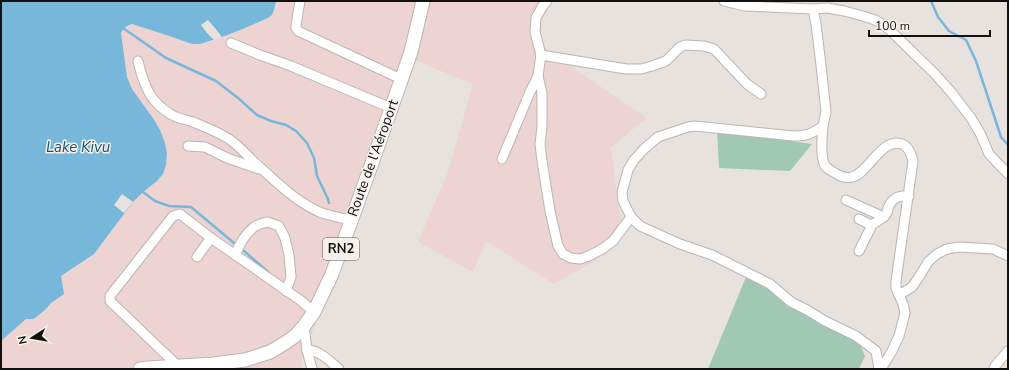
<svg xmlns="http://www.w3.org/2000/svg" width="1009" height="370" font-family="'Nunito Sans',sans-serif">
  <rect width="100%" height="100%" fill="#e8e2df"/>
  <polygon fill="#edd3d2" points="276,1 553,1 536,29 544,48 647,118 611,147 619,210 624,227 595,261 554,284 486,241 473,272 418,242 448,172 473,84 414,60 368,192 310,337 301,365 303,369 1,369 1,361 2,358 1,341 26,319 35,318 45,310 51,303 60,297 61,276 94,254 133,202 143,192 157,181 163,174 166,165 167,153 165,143 160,130 155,121 132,89 127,77 121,33 123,28 127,26 132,24 166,35 192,44 205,43 245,28 268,18 272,15 274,10"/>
  <g fill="#a1c8b4">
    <polygon points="717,131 812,144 790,171 719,168"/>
    <polygon points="746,277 858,340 865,356 859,369 708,369"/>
  </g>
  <path fill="#77b7d9" d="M1 1H276L274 10 272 15 268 18 245 28 222 37 200 44H192L166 35 132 24C126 26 124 27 121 33L127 77 132 89 155 121 160 130 165 143 167 153 166 165 163 174 157 181 143 192 133 202 94 254 61 276 64 294 51 303 45 310 35 318 33 319H26L1 341Z"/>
  <g fill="#e8e2df">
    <polygon points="208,20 214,27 222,37 214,40 207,33 201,25"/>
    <polygon points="122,194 133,202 124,213 114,205"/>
  </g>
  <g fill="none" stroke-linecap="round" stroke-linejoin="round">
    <g stroke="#77b7d9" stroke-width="2.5">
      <polyline points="931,1 938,17 949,31 966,40 976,61 1001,137 1008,145"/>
      <polyline points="123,28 166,58 216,81 238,98 257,115 271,121 286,125 296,131 307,143 314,158 317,176 328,199 329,203"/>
      <polyline points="143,192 155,201 169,206 191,207 234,243"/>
      <polyline points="244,251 268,272"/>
    </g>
    <g stroke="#bab5b2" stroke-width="11">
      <g id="minor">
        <polyline points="300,1 296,25 296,28 298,31 401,79"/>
        <polyline points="547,1 542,7 536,18 535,32 541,55 538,76 542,93 542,127 540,144 542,161 550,211 558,246 563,254 571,258 580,259 589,256 602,249 613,241 631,217"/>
        <polyline points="724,1 745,6 813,9 827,8 844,11 863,16 875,20 884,25 897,37 935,74 951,92 971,118 980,133 989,154 1008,174"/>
        <path d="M813 9 816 24 821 65 826 112 823 126C811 134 808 136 793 136L695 126 688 127 658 137 644 149 634 160 628 170 622 192 623 201 631 217 640 226 680 244 712 255 770 284 791 302 807 310 825 321 856 336 876 351 879 369"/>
        <polyline points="231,43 260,55 291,66 391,108"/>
        <polyline points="541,55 626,69 641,69 652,66 666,61 680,47 685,45 704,46 714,49 747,84 761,94"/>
        <path d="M138 61C141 74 145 89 154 100 160 107 167 113 176 117 181 119 188 120 193 122 205 127 218 132 229 139 238 145 246 154 254 162 275 180 295 202 322 213 331 216 341 218 351 220"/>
        <path d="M823 126C822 137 820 156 825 166 828 169 831 171 835 173 840 176 846 179 852 177 869 173 881 137 902 144 909 147 911 154 913 161L896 281V288L903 304 905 313 899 336 892 351 881 369"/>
        <polyline points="188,146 205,147 227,158 259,169"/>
        <polyline points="502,159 530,92 538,76"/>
        <polyline points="846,200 884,217"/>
        <polyline points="859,219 871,225"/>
        <path d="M859 251 871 227V225C876 222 883 219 886 214 888 212 888 210 888 208 892 198 899 195 909 196"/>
        <path d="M235 255C239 245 246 233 254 227 258 224 263 223 267 222L279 226 285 238 289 255 291 277 286 291"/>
        <polyline points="197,257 211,238"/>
        <polyline points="899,295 912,287 919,277 928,262 937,254 947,249 959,247 993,249 1008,256"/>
        <polyline points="304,326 307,350 312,369"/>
        <path d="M307 350C319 350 330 361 339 369"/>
        <polyline points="179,367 110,301 110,296 173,216 180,214 211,238 300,300 314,312"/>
        <polyline points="994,369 995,366 1008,351"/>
      </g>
    </g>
    <g stroke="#bab5b2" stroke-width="15">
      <polyline id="highway" points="140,369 148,368 213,364 245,360 270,352 285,343 295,336 304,326 314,312 332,274 372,163 411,52 423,1"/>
    </g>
    <use href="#minor" stroke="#fff" stroke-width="9"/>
    <use href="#highway" stroke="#fff" stroke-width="13"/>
  </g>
  <g text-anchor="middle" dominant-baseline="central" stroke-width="3" stroke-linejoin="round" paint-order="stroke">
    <rect fill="#f5f0ec" stroke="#575452" stroke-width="1" x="323" y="238" width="36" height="22" rx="3"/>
    <g font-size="13" font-weight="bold" fill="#131110">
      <text x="341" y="249">RN2</text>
    </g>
    <g font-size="14" fill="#131110" stroke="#f5f0ec">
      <text transform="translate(373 158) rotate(-70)">Route de l'Aéroport</text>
    </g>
    <g font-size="15" font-style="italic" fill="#1f516a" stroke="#f5f0ec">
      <text x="78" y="147">Lake Kivu</text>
    </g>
  </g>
  <rect width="1009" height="370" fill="none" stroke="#131110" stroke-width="4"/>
  <g transform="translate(32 338) rotate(258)" stroke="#f5f0ec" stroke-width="3" paint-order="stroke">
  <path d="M0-3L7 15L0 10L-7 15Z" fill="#131110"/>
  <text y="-6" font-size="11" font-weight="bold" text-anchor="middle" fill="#131110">N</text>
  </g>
  <path d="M869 30v6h121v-6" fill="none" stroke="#131110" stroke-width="2"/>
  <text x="875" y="30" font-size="12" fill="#131110" stroke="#f5f0ec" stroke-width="3" paint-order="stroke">100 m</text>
</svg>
